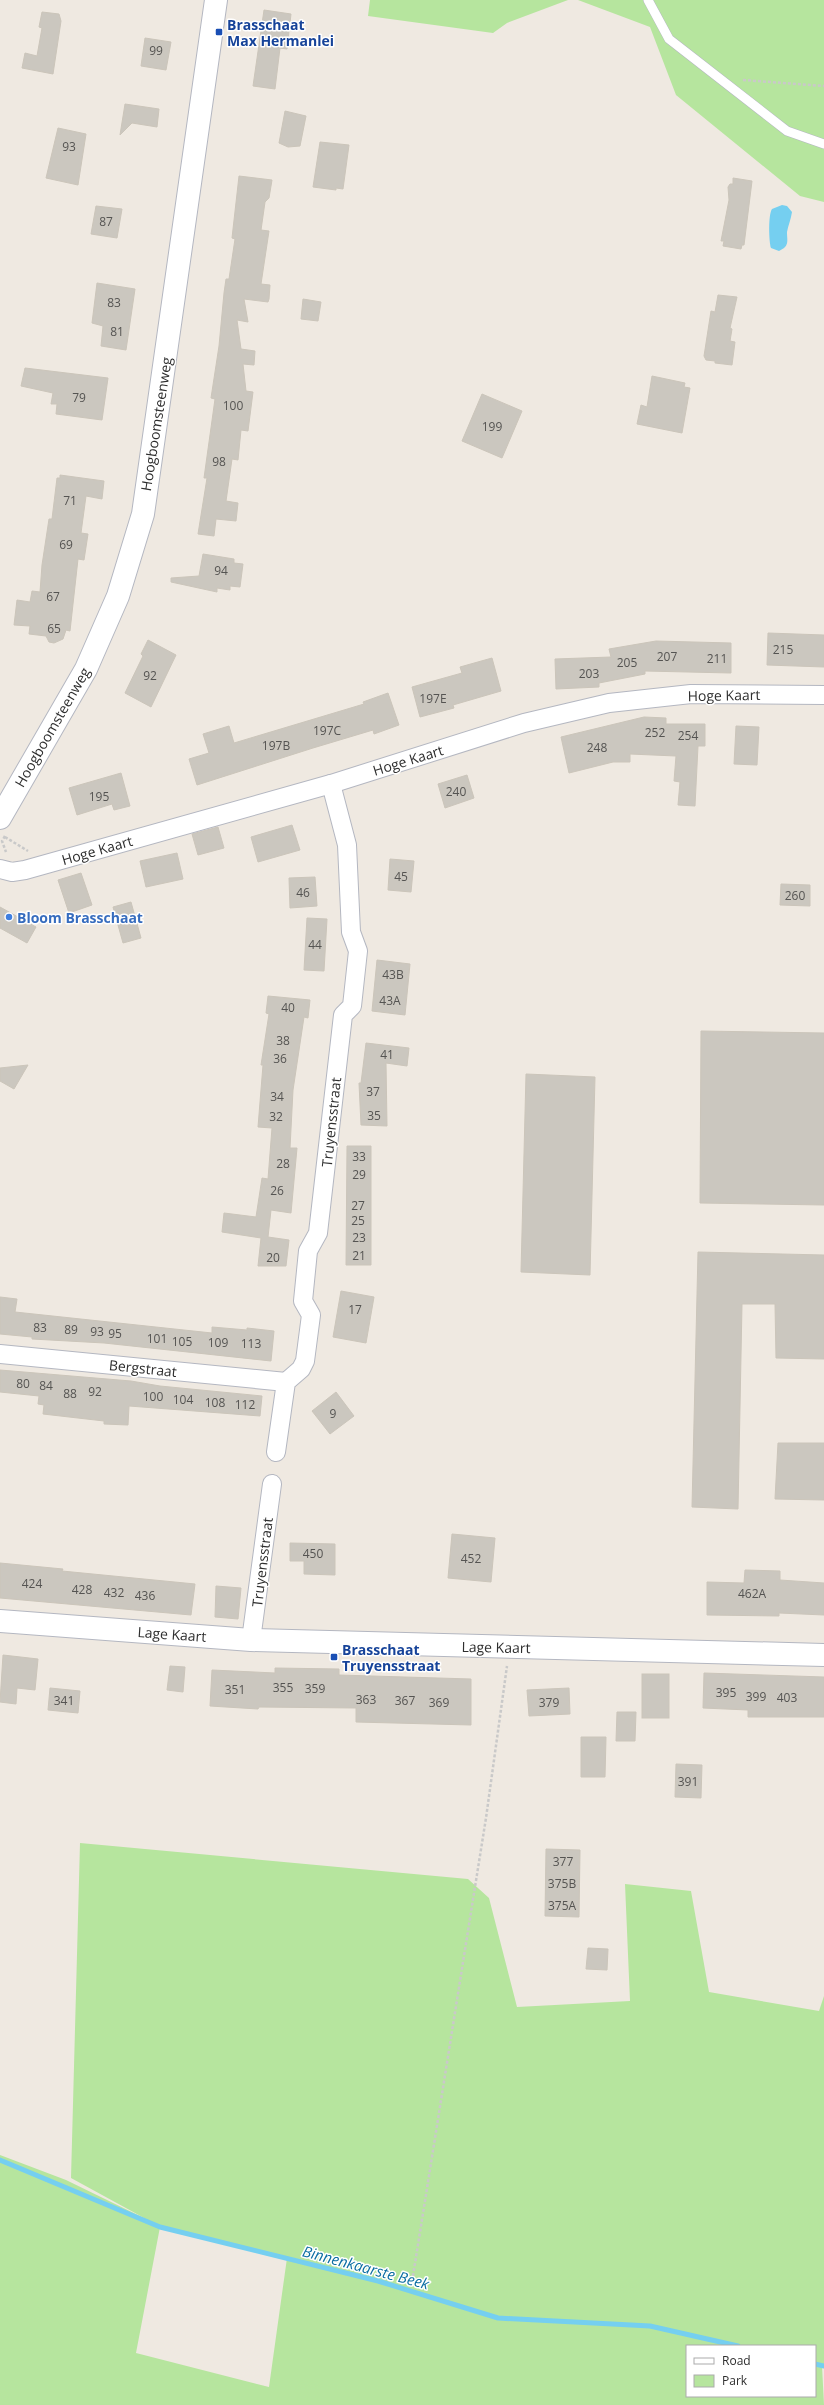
<svg xmlns="http://www.w3.org/2000/svg" width="824" height="2405" font-family="'Open Sans',sans-serif">
  <rect width="100%" height="100%" fill="#efe9e1"/>
  <g fill="#b6e59e" fill-rule="evenodd">
    <polygon points="370,0 568,0 507,23 493,33 368,16"/>
    <polygon points="578,0 824,0 824,202 800,196 676,95 650,27"/>
    <path d="M80 1843 468 1879 489 1898 517 2007 630 2001 625 1884 691 1891 709 1992 819 2011 824 1996V2366H822L824 2405H0V2155L66 2180 146 2219 71 2178ZM160 2227 287 2258 269 2387 136 2353ZM687 2346H815V2396H687Z"/>
  </g>
  <path fill="#75cff0" d="M782 205 787 206 792 212C791 219 788 226 787 232 787 241 790 246 779 251L771 248C769 242 768 215 772 209Z"/>
  <g fill="none" stroke-linecap="round" stroke-linejoin="round">
    <g stroke="#75cff0" stroke-width="5">
      <polyline points="0,2160 160,2227 378,2281 498,2318 650,2326 738,2346"/>
      <polyline points="815,2364 824,2366"/>
    </g>
  </g>
  <g fill="#cbc7bf" stroke="#cbc5ba">
    <polygon points="264,10 291,14 287,49 280,48 275,89 253,86"/>
    <polygon points="42,12 59,14 61,21 53,74 22,68 25,53 37,56 42,28 39,27"/>
    <polygon points="145,38 171,42 166,70 141,66"/>
    <polygon points="125,104 159,109 157,127 132,123 120,135"/>
    <polygon points="285,111 306,116 300,146 288,147 279,143"/>
    <polygon points="58,128 86,134 78,185 46,178"/>
    <polygon points="320,142 349,145 343,189 336,188 336,190 313,187"/>
    <polygon points="239,176 272,180 269,198 265,202 261,230 269,231 261,284 270,285 269,299 268,302 244,299 248,322 237,320 241,349 255,351 254,365 243,364 246,391 253,392 248,431 241,430 238,460 232,459 226,501 238,503 236,521 216,519 214,536 198,534 207,478 204,478 215,399 211,398 219,346 224,293 226,279 229,279 235,239 232,238"/>
    <polygon points="733,178 752,181 744,245 742,245 741,249 723,246 724,241 721,241 729,200 728,187 730,184 733,184"/>
    <polygon points="96,206 122,209 117,238 91,234"/>
    <polygon points="97,283 135,289 126,350 101,346 103,326 92,323"/>
    <polygon points="718,295 737,297 730,328 732,329 730,341 735,342 732,365 715,363 715,361 706,360 704,356 711,311 715,312"/>
    <polygon points="303,299 321,302 318,321 301,319"/>
    <polygon points="25,368 108,378 102,420 56,414 57,404 51,404 53,393 21,386"/>
    <polygon points="652,376 685,383 684,387 690,388 682,433 637,424 641,405 647,407"/>
    <polygon points="482,394 522,411 502,458 462,441"/>
    <polygon points="60,475 104,481 102,499 86,496 81,533 88,534 84,560 78,559 70,631 66,630 63,639 54,643 49,642 46,636 29,634 30,626 14,625 17,600 30,602 32,591 40,592 42,565 49,519 52,519 57,478 60,478"/>
    <polygon points="203,554 234,559 234,563 243,564 240,587 230,586 230,590 217,588 217,592 171,582 171,578 199,576"/>
    <polygon points="768,633 824,635 824,667 767,665"/>
    <polygon points="148,640 176,655 151,707 125,693 143,656 141,654"/>
    <polygon points="656,641 731,643 731,673 645,671 645,674 599,683 599,687 556,689 555,659 611,657 609,649"/>
    <polygon points="492,658 501,691 453,705 454,708 420,717 412,687 462,673 460,667"/>
    <polygon points="388,693 399,725 374,734 373,730 313,748 197,785 189,759 209,753 203,734 229,726 234,743 364,704 363,702"/>
    <polygon points="644,717 666,718 666,724 705,724 705,746 698,746 695,806 678,805 680,782 674,781 676,756 630,754 630,762 613,762 569,773 561,737"/>
    <polygon points="736,726 759,727 757,765 734,764"/>
    <polygon points="121,773 130,806 114,810 112,804 77,815 69,788"/>
    <polygon points="467,775 474,798 445,808 438,784"/>
    <polygon points="292,825 300,850 258,862 251,837"/>
    <polygon points="218,827 224,848 198,855 192,834"/>
    <polygon points="177,853 183,879 146,887 140,861"/>
    <polygon points="390,859 414,861 411,892 388,890"/>
    <polygon points="81,873 92,905 69,913 58,880"/>
    <polygon points="315,877 317,906 290,908 289,878"/>
    <polygon points="781,884 810,885 810,906 780,905"/>
    <polygon points="131,902 141,938 123,943 113,907"/>
    <polygon points="0,907 36,927 27,943 0,928"/>
    <polygon points="307,918 327,919 324,971 304,970"/>
    <polygon points="377,960 410,964 405,1015 372,1011"/>
    <polygon points="268,996 310,1000 308,1018 304,1017 293,1090 290,1148 297,1148 291,1213 271,1210 268,1237 289,1240 286,1266 258,1266 261,1238 222,1232 224,1213 256,1217 262,1178 268,1179 272,1128 258,1127 263,1065 261,1065 269,1014 266,1013"/>
    <polygon points="701,1031 824,1033 824,1205 700,1203"/>
    <polygon points="366,1043 409,1048 407,1066 386,1063 387,1126 361,1125 359,1083 361,1083"/>
    <polygon points="28,1065 14,1089 0,1081 0,1068"/>
    <polygon points="526,1074 595,1077 590,1275 521,1272"/>
    <polygon points="347,1146 371,1146 371,1265 346,1265"/>
    <polygon points="698,1252 824,1255 824,1359 776,1358 775,1304 742,1304 738,1509 692,1507"/>
    <polygon points="341,1291 374,1297 366,1343 333,1337"/>
    <polygon points="0,1297 17,1299 15,1312 212,1333 212,1327 247,1330 247,1328 274,1331 271,1361 104,1343 32,1339 32,1337 0,1334"/>
    <polygon points="0,1370 131,1381 160,1386 262,1396 260,1416 129,1406 128,1425 104,1424 104,1421 43,1414 44,1405 38,1404 39,1396 0,1392"/>
    <polygon points="336,1392 354,1416 330,1434 312,1411"/>
    <polygon points="778,1443 824,1443 824,1500 775,1499"/>
    <polygon points="452,1534 495,1538 491,1582 448,1578"/>
    <polygon points="290,1543 335,1544 335,1575 304,1574 304,1561 290,1561"/>
    <polygon points="0,1563 63,1569 62,1571 195,1584 191,1615 0,1598"/>
    <polygon points="745,1570 780,1571 780,1580 824,1583 824,1615 779,1613 779,1616 707,1615 707,1582 744,1583"/>
    <polygon points="216,1586 241,1588 238,1619 215,1617"/>
    <polygon points="3,1655 38,1659 35,1690 17,1688 16,1704 0,1702"/>
    <polygon points="170,1666 185,1667 183,1692 167,1690"/>
    <polygon points="275,1668 339,1669 339,1675 471,1679 471,1725 356,1722 356,1708 259,1707 258,1709 210,1706 212,1670 275,1673"/>
    <polygon points="704,1673 824,1677 824,1717 748,1717 748,1710 703,1708"/>
    <rect x="642" y="1674" width="27" height="44"/>
    <polygon points="50,1688 80,1691 78,1713 48,1710"/>
    <polygon points="569,1688 570,1714 529,1716 527,1690"/>
    <polygon points="617,1712 636,1712 635,1741 616,1741"/>
    <polygon points="581,1737 606,1737 605,1777 581,1777"/>
    <polygon points="676,1764 702,1765 701,1798 675,1797"/>
    <polygon points="546,1849 580,1850 579,1917 545,1916"/>
    <polygon points="588,1948 608,1949 607,1970 586,1969"/>
  </g>
  <g fill="none" stroke-linecap="round" stroke-linejoin="round">
    <g stroke="#b4b7c1" stroke-width="10">
      <polyline id="service" points="648,0 669,39 787,131 824,144"/>
    </g>
    <g stroke="#b4b7c1" stroke-width="20">
      <g id="minor">
        <polyline points="0,869 12,872 25,870 331,784 524,723 609,703 691,694 824,695"/>
        <polyline points="0,1354 286,1382"/>
        <polyline points="276,1452 286,1382 301,1369 305,1361 311,1315 303,1301 308,1251 318,1233 343,1015 352,1006 358,951 351,932 347,845 331,784"/>
        <polyline points="251,1640 272,1484"/>
      </g>
    </g>
    <g stroke="#b4b7c1" stroke-width="24">
      <g id="tertiary">
        <polyline points="0,818 86,669 118,596 143,514 216,0"/>
        <polyline points="0,1621 251,1640 824,1655"/>
      </g>
    </g>
    <g stroke="#c9c9c9" stroke-width="2.5" stroke-dasharray="3 2" stroke-linecap="butt">
      <polyline points="743,80 824,86"/>
      <polyline points="5,836 2,841 6,852"/>
      <polyline points="5,837 28,851"/>
      <polyline points="413,2276 486,1818 507,1666"/>
    </g>
    <use href="#service" stroke="#fff" stroke-width="9"/>
    <use href="#minor" stroke="#fff" stroke-width="18"/>
    <use href="#tertiary" stroke="#fff" stroke-width="22"/>
  </g>
  <g fill="#1a4fb4" stroke="#fff" stroke-width="1.5">
    <rect x="215" y="28" width="8" height="8" rx="2"/>
    <rect x="330" y="1653" width="8" height="8" rx="2"/>
  </g>
  <circle fill="#3f7fe0" stroke="#fff" stroke-width="1.5" cx="9" cy="917" r="4"/>
  <g text-anchor="middle" dominant-baseline="central" stroke-width="3" stroke-linejoin="round" paint-order="stroke">
    <g font-size="12" fill="#555452">
      <text x="156" y="50">99</text>
      <text x="69" y="146">93</text>
      <text x="106" y="221">87</text>
      <text x="114" y="302">83</text>
      <text x="117" y="331">81</text>
      <text x="79" y="397">79</text>
      <text x="233" y="405">100</text>
      <text x="492" y="426">199</text>
      <text x="219" y="461">98</text>
      <text x="70" y="500">71</text>
      <text x="66" y="544">69</text>
      <text x="221" y="570">94</text>
      <text x="53" y="596">67</text>
      <text x="54" y="628">65</text>
      <text x="783" y="649">215</text>
      <text x="667" y="656">207</text>
      <text x="717" y="658">211</text>
      <text x="627" y="662">205</text>
      <text x="589" y="673">203</text>
      <text x="150" y="675">92</text>
      <text x="433" y="698">197E</text>
      <text x="327" y="730">197C</text>
      <text x="655" y="732">252</text>
      <text x="688" y="735">254</text>
      <text x="276" y="745">197B</text>
      <text x="597" y="747">248</text>
      <text x="456" y="791">240</text>
      <text x="99" y="796">195</text>
      <text x="401" y="876">45</text>
      <text x="303" y="892">46</text>
      <text x="795" y="895">260</text>
      <text x="315" y="944">44</text>
      <text x="393" y="974">43B</text>
      <text x="390" y="1000">43A</text>
      <text x="288" y="1007">40</text>
      <text x="283" y="1040">38</text>
      <text x="387" y="1054">41</text>
      <text x="280" y="1058">36</text>
      <text x="373" y="1091">37</text>
      <text x="277" y="1096">34</text>
      <text x="374" y="1115">35</text>
      <text x="276" y="1116">32</text>
      <text x="359" y="1156">33</text>
      <text x="283" y="1163">28</text>
      <text x="359" y="1174">29</text>
      <text x="277" y="1190">26</text>
      <text x="358" y="1205">27</text>
      <text x="358" y="1220">25</text>
      <text x="359" y="1237">23</text>
      <text x="359" y="1255">21</text>
      <text x="273" y="1257">20</text>
      <text x="355" y="1309">17</text>
      <text x="40" y="1327">83</text>
      <text x="71" y="1329">89</text>
      <text x="97" y="1331">93</text>
      <text x="115" y="1333">95</text>
      <text x="157" y="1338">101</text>
      <text x="182" y="1341">105</text>
      <text x="218" y="1342">109</text>
      <text x="251" y="1343">113</text>
      <text x="23" y="1383">80</text>
      <text x="46" y="1385">84</text>
      <text x="95" y="1391">92</text>
      <text x="70" y="1393">88</text>
      <text x="153" y="1396">100</text>
      <text x="183" y="1399">104</text>
      <text x="215" y="1402">108</text>
      <text x="245" y="1404">112</text>
      <text x="333" y="1413">9</text>
      <text x="313" y="1553">450</text>
      <text x="471" y="1558">452</text>
      <text x="32" y="1583">424</text>
      <text x="82" y="1589">428</text>
      <text x="114" y="1592">432</text>
      <text x="752" y="1593">462A</text>
      <text x="145" y="1595">436</text>
      <text x="283" y="1687">355</text>
      <text x="315" y="1688">359</text>
      <text x="235" y="1689">351</text>
      <text x="726" y="1692">395</text>
      <text x="756" y="1696">399</text>
      <text x="787" y="1697">403</text>
      <text x="366" y="1699">363</text>
      <text x="64" y="1700">341</text>
      <text x="405" y="1700">367</text>
      <text x="439" y="1702">369</text>
      <text x="549" y="1702">379</text>
      <text x="688" y="1781">391</text>
      <text x="563" y="1861">377</text>
      <text x="562" y="1883">375B</text>
      <text x="562" y="1905">375A</text>
    </g>
    <g font-size="14" font-weight="bold" fill="#164399" stroke="#fff" text-anchor="start">
      <text x="227" y="24">Brasschaat<tspan x="227" dy="16">Max Hermanlei</tspan></text>
      <text x="342" y="1649">Brasschaat<tspan x="342" dy="16">Truyensstraat</tspan></text>
    </g>
    <g font-size="14" fill="#2e2e2e" stroke="#fff">
      <text transform="translate(156 424) rotate(-81)">Hoogboomsteenweg</text>
      <text transform="translate(724 695) rotate(-1)">Hoge Kaart</text>
      <text transform="translate(52 727) rotate(-60)">Hoogboomsteenweg</text>
      <text transform="translate(408 760) rotate(-17)">Hoge Kaart</text>
      <text transform="translate(97 850) rotate(-16)">Hoge Kaart</text>
      <text transform="translate(331 1122) rotate(-84)">Truyensstraat</text>
      <text transform="translate(143 1368) rotate(6)">Bergstraat</text>
      <text transform="translate(262 1562) rotate(-83)">Truyensstraat</text>
      <text transform="translate(172 1634) rotate(4)">Lage Kaart</text>
      <text transform="translate(496 1647) rotate(1)">Lage Kaart</text>
    </g>
    <g font-size="14" font-weight="bold" fill="#366cbe" stroke="#fff" text-anchor="start">
      <text x="17" y="917">Bloom Brasschaat</text>
    </g>
    <g font-size="15" font-style="italic" fill="#0d6fa3" stroke="#fff">
      <text transform="translate(366 2267) rotate(15)">Binnenkaarste Beek</text>
    </g>
  </g>
  <rect x="686" y="2345" width="130" height="52" fill="#ffffff" stroke="#ababab"/>
  <rect x="694" y="2358" width="20" height="6" fill="#ffffff" stroke="#ababab"/>
  <text x="722" y="2365" font-size="12" fill="#2e2e2e">Road</text>
  <rect x="694" y="2375" width="20" height="12" fill="#b6e59e" stroke="#ababab"/>
  <text x="722" y="2385" font-size="12" fill="#2e2e2e">Park</text>
</svg>
